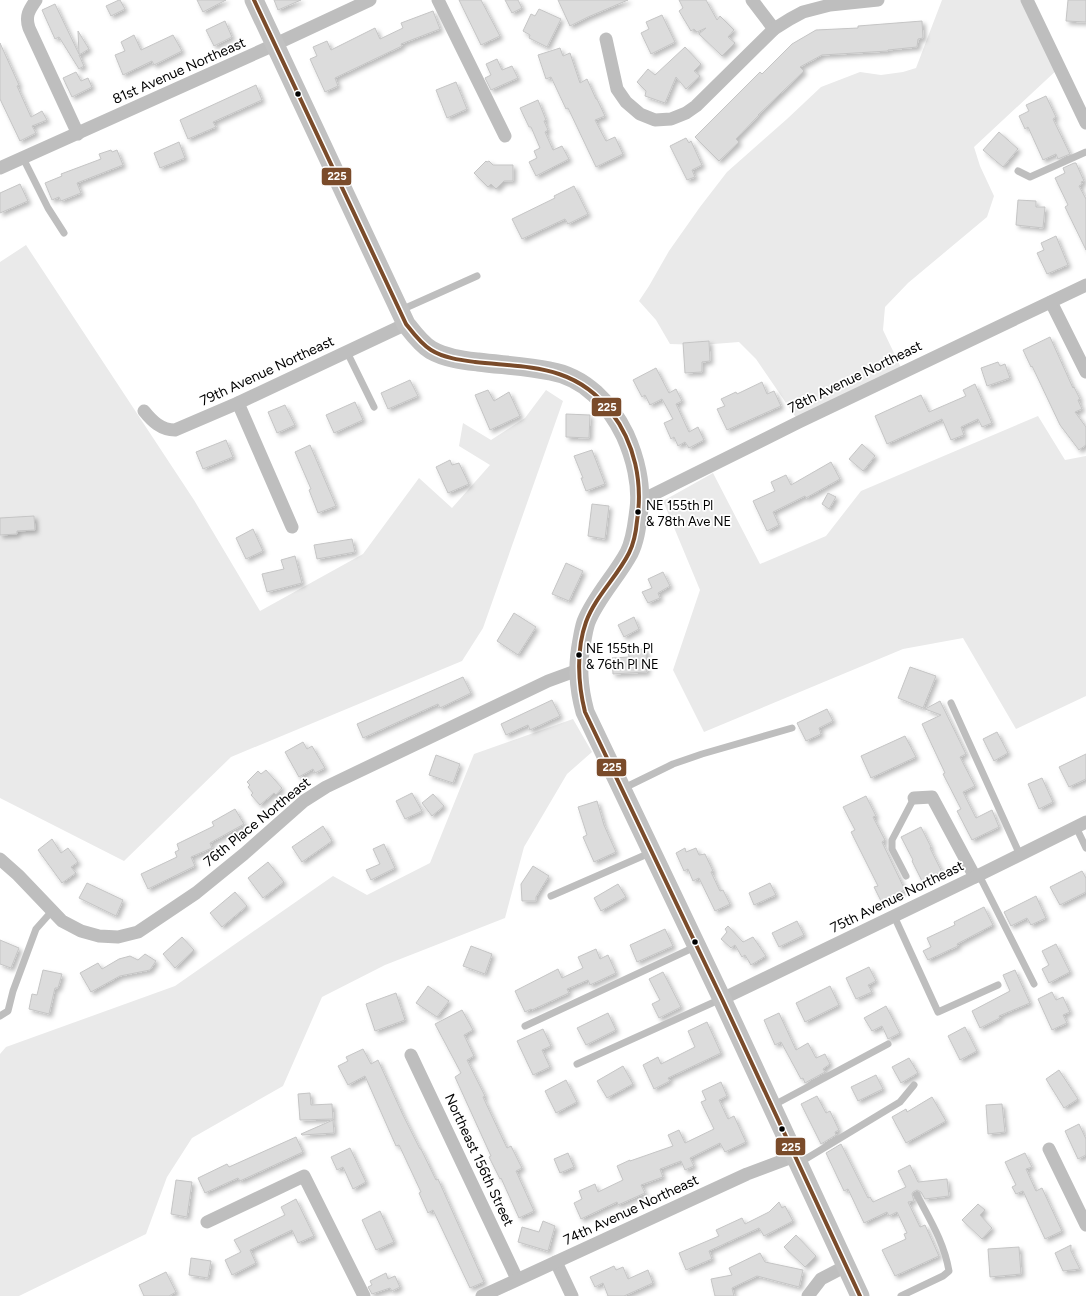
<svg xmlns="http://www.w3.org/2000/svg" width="1086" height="1296" font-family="Figtree,sans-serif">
  <defs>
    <filter id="shadow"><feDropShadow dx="3" dy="3" stdDeviation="2" flood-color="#0004"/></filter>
  </defs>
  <rect width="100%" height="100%" fill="#fff"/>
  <g fill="#eaeaea">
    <polygon points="942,0 1027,0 1059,68 974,147 980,166 994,196 987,217 908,283 885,307 883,330 903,372 799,422 756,359 739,342 701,345 670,344 656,320 639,301 649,286 669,251 700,207 727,172 787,119 821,87 860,72 881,75 903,72 916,68"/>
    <polygon points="26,245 194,500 260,611 363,554 419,478 452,508 490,465 459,446 463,423 491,440 525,418 546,390 563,401 483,628 462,661 231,757 124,861 0,798 0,262"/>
    <polygon points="1038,416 1065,460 1086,456 1086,696 1016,729 963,638 903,649 704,732 673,670 700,590 663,501 713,473 760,564 826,536 861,491"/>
    <polygon points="573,719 592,752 567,774 524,847 505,918 385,965 322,997 283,1086 192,1138 167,1177 146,1234 19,1296 0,1296 0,1054 6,1047 175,986 333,876 367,895 430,863 474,754"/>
  </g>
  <g fill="#dcdcdc" stroke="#c5c5c5" filter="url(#shadow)">
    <polygon points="119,0 120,0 125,9 111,16 106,6"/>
    <polygon points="197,0 226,0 203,12"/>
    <polygon points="274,0 301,0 278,10"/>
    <polygon points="459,0 481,0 500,36 481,45"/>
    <polygon points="505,0 518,0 522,8 512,13"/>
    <polygon points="558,0 628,0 588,17 570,26"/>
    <polygon points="679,0 706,0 717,20 720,16 734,30 728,37 735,43 722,56 699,34 706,28 697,32 694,29 691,31 679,11 683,8"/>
    <polygon points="1068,0 1086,0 1086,22 1066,21"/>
    <polygon points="55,4 79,54 78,31 89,49 79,55 84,66 79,69 59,37 55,39 42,10"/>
    <polygon points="539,9 561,19 547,47 529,38 530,35 523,31 531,14 535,16"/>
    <polygon points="433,11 440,29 401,44 402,46 335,78 338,86 325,92 310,59 317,56 313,47 327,41 331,50 375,28 380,39 403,28 401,23"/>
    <polygon points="662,15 675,42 651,54 641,33 649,29 646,22"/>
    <polygon points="225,21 232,37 214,46 206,30"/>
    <polygon points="922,21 923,38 918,39 917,47 888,50 888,51 822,55 800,67 804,71 758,115 759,115 736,139 739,142 719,161 695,137 760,72 762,74 792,44 816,30 858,28 858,26"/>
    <polygon points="134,35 141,50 173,35 182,51 154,65 152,61 123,75 115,55 125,51 121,42"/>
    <polygon points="0,43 19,85 17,86 31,117 42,111 47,120 32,126 36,133 20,141 0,99"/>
    <polygon points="685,47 701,64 694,71 700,76 686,89 676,77 665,103 645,96 646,91 637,82 648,69 655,75"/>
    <polygon points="560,48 563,56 570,53 580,83 587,79 596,99 597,99 605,116 595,120 606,141 615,137 623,154 596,167 568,108 566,109 551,77 546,79 538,55"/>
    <polygon points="497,59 502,70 512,66 518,78 491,90 485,78 491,75 486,64"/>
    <polygon points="76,72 81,81 88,78 92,87 72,97 63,78"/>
    <polygon points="456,82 467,109 447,118 436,90"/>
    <polygon points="256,85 262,100 213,122 216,127 188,139 180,120"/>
    <polygon points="1046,96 1056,117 1053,119 1070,154 1058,159 1056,154 1043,160 1028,127 1025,129 1019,116 1029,111 1026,105"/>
    <polygon points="538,100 546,120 544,121 548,130 545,132 553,150 562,146 569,159 536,176 529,162 537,158 534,151 540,148 531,127 529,127 520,108"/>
    <polygon points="999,132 1018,149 1003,167 983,150"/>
    <polygon points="686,138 689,143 691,141 702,165 692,170 695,177 687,180 670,146"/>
    <polygon points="179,142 185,158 160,168 154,153"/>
    <polygon points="111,150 112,152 117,150 123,165 77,183 81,193 61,201 59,197 52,200 45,183 62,176 61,174 101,159 99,154"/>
    <polygon points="486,161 487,162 489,161 493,165 513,165 513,181 504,181 496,189 491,184 488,187 474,173"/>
    <polygon points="1074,163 1076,163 1084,181 1081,182 1082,184 1079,186 1086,199 1086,250 1065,207 1068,205 1055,178 1065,173 1063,168"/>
    <polygon points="20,184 28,201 0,213 0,193"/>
    <polygon points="574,186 588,214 568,224 565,219 522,239 512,219 555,198 554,196"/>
    <polygon points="1018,200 1036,201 1036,207 1045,207 1043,228 1016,225"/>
    <polygon points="1056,236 1068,265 1047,274 1037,253 1044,250 1041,243"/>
    <polygon points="1050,337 1073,388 1074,387 1080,399 1078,400 1082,409 1075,412 1086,427 1086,445 1079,450 1060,425 1032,366 1031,367 1023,350"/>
    <polygon points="709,341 710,361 702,362 702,372 685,373 683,343"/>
    <polygon points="998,362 1000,366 1005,364 1010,378 987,386 981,368"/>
    <polygon points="656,368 669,393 676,389 682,401 676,404 689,432 698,427 704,440 689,448 685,442 678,446 674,437 671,439 664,423 673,419 662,399 650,405 645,395 642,397 633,380"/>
    <polygon points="410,380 418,396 388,409 381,393"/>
    <polygon points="762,382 767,394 774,391 781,406 727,430 717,409 725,406 721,399 736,392 737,394"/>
    <polygon points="975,384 992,423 982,427 978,419 961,427 964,435 951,440 942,419 887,444 875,416 921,395 929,412 966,396 963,390"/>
    <polygon points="488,390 494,401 509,392 520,416 490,430 475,395"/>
    <polygon points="355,402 363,420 334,433 326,415"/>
    <polygon points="285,405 295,425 277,433 268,412"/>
    <polygon points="566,414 590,415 589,438 566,437"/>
    <polygon points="226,440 233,457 203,469 196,452"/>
    <polygon points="862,444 875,456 863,471 849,459"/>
    <polygon points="310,445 336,506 318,513 309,490 311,489 295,452"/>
    <polygon points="592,450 605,484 586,491 581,478 583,478 574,456"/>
    <polygon points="450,460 452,465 459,463 469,484 448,493 436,467"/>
    <polygon points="831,462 840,479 806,498 805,496 773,512 779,525 767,531 753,501 775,491 771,482 786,475 791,485"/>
    <polygon points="828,493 836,497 829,509 822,504"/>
    <polygon points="592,504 609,506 605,539 588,536"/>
    <polygon points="34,516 35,530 17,531 17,534 0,535 0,518"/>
    <polygon points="253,529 263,551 246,559 236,538"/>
    <polygon points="352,539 355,552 317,559 314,545"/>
    <polygon points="295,556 302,583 267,592 262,574 284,569 281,560"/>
    <polygon points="566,563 583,571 569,601 552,594"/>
    <polygon points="663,572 670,586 658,593 660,598 648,603 642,592 652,588 648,579"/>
    <polygon points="514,613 536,627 518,655 497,641"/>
    <polygon points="634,617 639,629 624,637 618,625"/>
    <polygon points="646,649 647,672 613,674 612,658 629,657 628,650"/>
    <polygon points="910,667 936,676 923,708 898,698"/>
    <polygon points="463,677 471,693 440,708 438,704 363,738 357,724"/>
    <polygon points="552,700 560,716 530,730 528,725 506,735 501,724"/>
    <polygon points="940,701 966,754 960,757 975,786 963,792 976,818 992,810 999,827 972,840 957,811 961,809 943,774 945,773 922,724 941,715 925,709"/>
    <polygon points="827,709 833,721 819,728 821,734 806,741 797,723"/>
    <polygon points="997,732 1008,753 994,761 983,739"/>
    <polygon points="905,736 916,757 871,778 861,756"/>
    <polygon points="303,742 307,749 312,746 325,768 315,773 313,769 299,777 285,752"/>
    <polygon points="1086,754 1086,779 1069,787 1059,767"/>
    <polygon points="436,755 460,764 453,783 429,775"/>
    <polygon points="266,770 282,788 276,795 274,793 260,805 251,795 253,793 248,787 250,785 247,782 258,771 261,774"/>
    <polygon points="1042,778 1053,802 1039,809 1028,784"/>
    <polygon points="412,793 422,811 405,819 396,801"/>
    <polygon points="433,794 444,806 432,816 422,803"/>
    <polygon points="866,796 876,816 873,817 885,840 882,842 905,890 881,901 874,887 878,886 851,832 855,830 843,807"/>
    <polygon points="597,801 604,825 616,852 594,862 583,837 587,835 578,807"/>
    <polygon points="235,809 244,824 210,843 212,848 191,857 195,866 148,889 141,874 177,857 175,852 179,850 177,844 214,826 212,822"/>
    <polygon points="323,826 332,841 302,862 292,847"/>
    <polygon points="921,827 931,847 930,848 942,872 922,881 912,861 913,860 901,837"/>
    <polygon points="52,839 61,853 68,848 78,862 71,867 76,873 62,883 38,850"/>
    <polygon points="384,844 395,868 371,880 366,870 380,864 373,849"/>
    <polygon points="685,848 686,852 696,848 699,855 705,854 713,871 711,872 720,891 723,890 730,904 715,911 699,878 693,881 688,869 684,871 676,853"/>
    <polygon points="268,862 284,882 263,898 248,878"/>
    <polygon points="533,866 549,876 536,897 536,901 522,901 521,884"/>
    <polygon points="1082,871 1086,878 1086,892 1060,905 1050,887"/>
    <polygon points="87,883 123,900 116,916 79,898"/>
    <polygon points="770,883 776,895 754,905 749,893"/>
    <polygon points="618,884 626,897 601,911 594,898"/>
    <polygon points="235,892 247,906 222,927 210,913"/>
    <polygon points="1036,896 1046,918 1031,925 1027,918 1011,926 1004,912"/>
    <polygon points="984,907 993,925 957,944 958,946 928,960 923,951 931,947 927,938 955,925 954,922"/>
    <polygon points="797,921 804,935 779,947 772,933"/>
    <polygon points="728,926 743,942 753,937 766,956 751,965 745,955 742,957 735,945 731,948 721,939 727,932 725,929"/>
    <polygon points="665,929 673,946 637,962 630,945"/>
    <polygon points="182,937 194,950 175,968 163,954"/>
    <polygon points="0,940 19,948 11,968 0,964"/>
    <polygon points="1056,944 1070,972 1049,983 1042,969 1049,965 1042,951"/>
    <polygon points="471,946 492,954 485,974 463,966"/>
    <polygon points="596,949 600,959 608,955 616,973 590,985 588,980 567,989 569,993 532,1010 531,1009 525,1012 515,991 558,969 562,978 583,968 578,957"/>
    <polygon points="145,954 156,961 150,970 120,976 91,992 80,973 98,963 102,969 119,959 130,956 138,960"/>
    <polygon points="869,967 876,981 868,985 872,992 856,999 846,978"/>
    <polygon points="43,970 62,974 58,988 55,988 49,1014 29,1009 32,994 37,995"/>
    <polygon points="1015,970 1030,1003 999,1016 1000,1018 980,1028 972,1011 1010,991 1003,975"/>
    <polygon points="663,972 681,1007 659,1018 652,1004 660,1000 649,979"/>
    <polygon points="428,986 449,1001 437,1017 416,1003"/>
    <polygon points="830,986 839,1005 805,1022 796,1003"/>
    <polygon points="1052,992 1056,1000 1063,997 1070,1012 1063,1015 1067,1023 1052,1030 1038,999"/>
    <polygon points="396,993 405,1020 375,1031 366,1004"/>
    <polygon points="886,1006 900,1033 888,1039 882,1026 872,1031 864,1018"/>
    <polygon points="462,1010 473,1030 464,1035 474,1056 467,1060 485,1096 483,1097 507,1148 511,1146 522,1168 516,1171 534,1211 519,1218 501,1178 500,1179 489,1157 491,1156 455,1077 461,1073 435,1024"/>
    <polygon points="608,1013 616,1030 586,1045 577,1028"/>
    <polygon points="779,1013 796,1050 808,1043 816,1058 825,1054 830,1064 823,1069 825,1072 805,1083 803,1078 801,1079 781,1042 775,1045 764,1020"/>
    <polygon points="707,1022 721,1053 668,1078 670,1081 654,1089 643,1065 658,1057 661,1064 695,1047 688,1031"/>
    <polygon points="965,1027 977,1051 960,1060 948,1036"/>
    <polygon points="543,1029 551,1046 542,1050 550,1067 533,1075 517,1041"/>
    <polygon points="363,1049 371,1064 378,1060 403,1115 420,1149 421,1149 436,1180 438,1179 484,1282 470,1288 433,1210 428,1213 419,1193 421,1192 399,1145 396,1146 365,1076 348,1085 338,1066 348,1061 346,1057"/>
    <polygon points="909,1058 918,1073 901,1083 892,1067"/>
    <polygon points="623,1066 633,1084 607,1098 597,1081"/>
    <polygon points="1059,1070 1078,1099 1064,1108 1046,1079"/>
    <polygon points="876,1075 883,1089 858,1101 851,1087"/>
    <polygon points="566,1080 577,1102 556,1113 545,1091"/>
    <polygon points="721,1082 727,1096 719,1100 728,1119 734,1116 746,1142 725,1152 720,1143 690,1158 694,1166 685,1170 681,1161 660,1169 663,1177 641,1185 645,1193 618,1205 617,1202 581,1219 574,1203 582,1199 579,1191 595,1184 598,1192 623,1180 617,1166 630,1160 630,1161 673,1146 668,1135 679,1130 685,1143 714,1129 701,1102 706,1100 702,1091"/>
    <polygon points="310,1093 311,1105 332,1104 333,1119 300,1120 298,1094"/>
    <polygon points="817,1096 826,1113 830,1111 839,1130 835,1132 836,1135 821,1144 801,1104"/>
    <polygon points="932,1097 946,1121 906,1143 892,1117 906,1109 907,1112"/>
    <polygon points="1002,1104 1005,1132 988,1134 986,1105"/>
    <polygon points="333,1120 334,1133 302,1135 301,1134"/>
    <polygon points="1079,1124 1086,1139 1086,1155 1078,1159 1065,1131"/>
    <polygon points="296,1137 303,1152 240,1181 238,1178 205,1193 198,1178 227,1164 229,1167"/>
    <polygon points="841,1144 868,1198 870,1197 873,1202 906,1187 898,1171 910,1165 918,1182 947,1179 949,1196 925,1199 921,1192 917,1190 913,1192 912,1194 914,1201 908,1202 920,1227 925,1225 939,1256 895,1276 882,1250 906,1239 904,1234 907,1233 897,1212 889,1216 887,1212 864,1223 848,1189 844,1191 826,1153"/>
    <polygon points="350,1148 366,1182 353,1189 343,1167 337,1170 331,1157"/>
    <polygon points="568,1153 574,1167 560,1173 554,1159"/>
    <polygon points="1025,1153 1032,1167 1026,1169 1036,1191 1042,1188 1062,1231 1045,1239 1023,1191 1016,1194 1012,1187 1016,1185 1005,1162"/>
    <polygon points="176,1180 192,1182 187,1217 171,1214"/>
    <polygon points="296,1199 314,1236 298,1243 292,1230 250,1250 256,1263 232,1275 225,1260 241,1252 234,1240 285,1215 281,1207"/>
    <polygon points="779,1202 782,1208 785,1206 793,1221 764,1236 759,1228 709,1251 712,1259 686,1270 679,1253 719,1236 716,1230 742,1218 745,1224 769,1212"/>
    <polygon points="978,1204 985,1210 980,1215 992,1228 982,1239 962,1220"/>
    <polygon points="380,1211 394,1242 376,1250 362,1220"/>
    <polygon points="543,1221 555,1226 548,1251 518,1242 522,1227 539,1232"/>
    <polygon points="796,1235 816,1256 805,1267 784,1247"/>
    <polygon points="1071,1245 1071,1251 1080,1269 1063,1271 1055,1253"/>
    <polygon points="1019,1247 1021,1274 990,1277 988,1249"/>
    <polygon points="760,1253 765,1262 803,1270 799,1287 757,1276 732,1288 734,1296 715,1296 711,1279 732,1275 729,1268"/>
    <polygon points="191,1258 211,1261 208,1278 189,1275"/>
    <polygon points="614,1266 616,1270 623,1267 628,1279 648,1270 653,1283 624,1296 608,1296 603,1283 595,1287 590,1277"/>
    <polygon points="166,1272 176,1292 169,1296 144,1296 139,1285"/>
    <polygon points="386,1273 388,1279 395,1276 400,1287 392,1291 390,1288 372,1294 368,1287 372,1285 370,1281"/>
  </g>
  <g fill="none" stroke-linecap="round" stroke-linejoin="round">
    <g stroke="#bebebe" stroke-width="7">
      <polyline points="23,158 48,208 64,233"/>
      <polyline points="1018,171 1030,177 1086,152"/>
      <polyline points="401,310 477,276"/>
      <polyline points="347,352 374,407"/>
      <polyline points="951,703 1020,855"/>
      <polyline points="622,789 673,764 702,754 792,728"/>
      <polyline points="1076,827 1086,848"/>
      <polyline points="979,875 1034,984"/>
      <polyline points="906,876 892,849 892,840 914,798"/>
      <polyline points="551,896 652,852"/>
      <polyline points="894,916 938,1012 998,985"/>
      <polyline points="0,1016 8,1011 13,991 36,929 52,911"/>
      <polyline points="525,1026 697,946"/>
      <polyline points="577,1064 721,999"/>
      <polyline points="772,1106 888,1044"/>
      <polyline points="799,1163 900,1102 914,1085"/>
      <path d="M901 1296 943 1276 949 1271C944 1242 930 1220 917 1195"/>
    </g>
    <g stroke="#bebebe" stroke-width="13">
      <path d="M36 0C29 10 25 16 29 28L78 134"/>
      <polyline points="438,0 505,136"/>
      <polyline points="752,0 774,29"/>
      <polyline points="1027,0 1086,123"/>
      <polyline points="606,39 617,89 626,102 640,114 655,120 671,119 686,113 696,106 774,29 790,19 803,12 830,5 878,0"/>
      <polyline points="0,168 265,49 370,0"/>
      <polyline points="1051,302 1086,372"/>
      <polyline points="238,403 292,527"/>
      <path d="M144 411C152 421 161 430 175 430L238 403 406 324"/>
      <polyline points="640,501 799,422 1086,285"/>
      <polyline points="914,798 932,797 975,877"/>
      <polyline points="0,859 18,875 62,921 81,931 99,936 118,937 138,932 196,893 244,854 304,801 326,787 548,681 578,670"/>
      <polyline points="722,999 975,877 1086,822"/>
      <polyline points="411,1055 517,1279"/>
      <polyline points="1049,1149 1086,1225"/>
      <polyline points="207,1222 304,1176 364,1296"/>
      <polyline points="556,1262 572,1296"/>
      <polyline points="482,1296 747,1174 795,1156"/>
      <polyline points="808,1296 821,1279 846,1266"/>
    </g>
    <path stroke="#c1c1c1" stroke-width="19" d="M254 0 406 324C413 333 421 344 431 350 445 358 462 360 478 362 501 365 526 366 550 371 585 377 610 404 625 435 635 457 642 485 639 509 637 523 636 539 629 553 616 577 596 597 586 622 584 628 583 634 582 640 577 666 578 686 585 712L722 999 860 1296"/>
    <g stroke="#fff" stroke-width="7">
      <path id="bus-1" d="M254 0 406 324C413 333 421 344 431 350 444 358 460 360 475 362 528 368 575 364 611 412 635 443 643 483 637 521 636 532 634 543 629 553 617 577 595 597 586 622 576 650 578 684 585 712L722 999 860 1296"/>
    </g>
    <use href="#bus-1" stroke="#7a4b2a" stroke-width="4"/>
  </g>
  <g fill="#000" stroke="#fff" stroke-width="1.5">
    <circle cx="298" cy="94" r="3.5"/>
    <circle cx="638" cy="512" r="3.5"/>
    <circle cx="579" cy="655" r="3.5"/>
    <circle cx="695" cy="942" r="3.5"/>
    <circle cx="782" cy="1129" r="3.5"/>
  </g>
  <g text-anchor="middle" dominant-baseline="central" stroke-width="3.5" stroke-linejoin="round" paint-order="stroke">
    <g font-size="13" fill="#000" stroke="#fff" text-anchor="start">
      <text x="646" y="505">NE 155th Pl<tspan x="646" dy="16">&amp; 78th Ave NE</tspan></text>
      <text x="586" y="648">NE 155th Pl<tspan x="586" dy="16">&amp; 76th Pl NE</tspan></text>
    </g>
    <g font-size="14" fill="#000" stroke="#fff">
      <text transform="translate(179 71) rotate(-24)">81st Avenue Northeast</text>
      <text transform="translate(267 371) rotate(-25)">79th Avenue Northeast</text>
      <text transform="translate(855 377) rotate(-26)">78th Avenue Northeast</text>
      <text transform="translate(257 822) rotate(-39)">76th Place Northeast</text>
      <text transform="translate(897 897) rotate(-26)">75th Avenue Northeast</text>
      <text transform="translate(479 1160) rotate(65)">Northeast 156th Street</text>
      <text transform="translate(631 1210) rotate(-25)">74th Avenue Northeast</text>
    </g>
  </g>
  <g stroke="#fff" stroke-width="1.5">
    <rect x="321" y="167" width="31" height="19" rx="4" fill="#7a4b2a"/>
    <rect x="591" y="397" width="31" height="20" rx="4" fill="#7a4b2a"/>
    <rect x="596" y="758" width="31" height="19" rx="4" fill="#7a4b2a"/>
    <rect x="775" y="1137" width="31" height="19" rx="4" fill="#7a4b2a"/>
  </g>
  <g font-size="11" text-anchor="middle" font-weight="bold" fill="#fff">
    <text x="337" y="180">225</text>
    <text x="607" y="411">225</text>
    <text x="612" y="771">225</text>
    <text x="791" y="1151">225</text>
  </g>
</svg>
